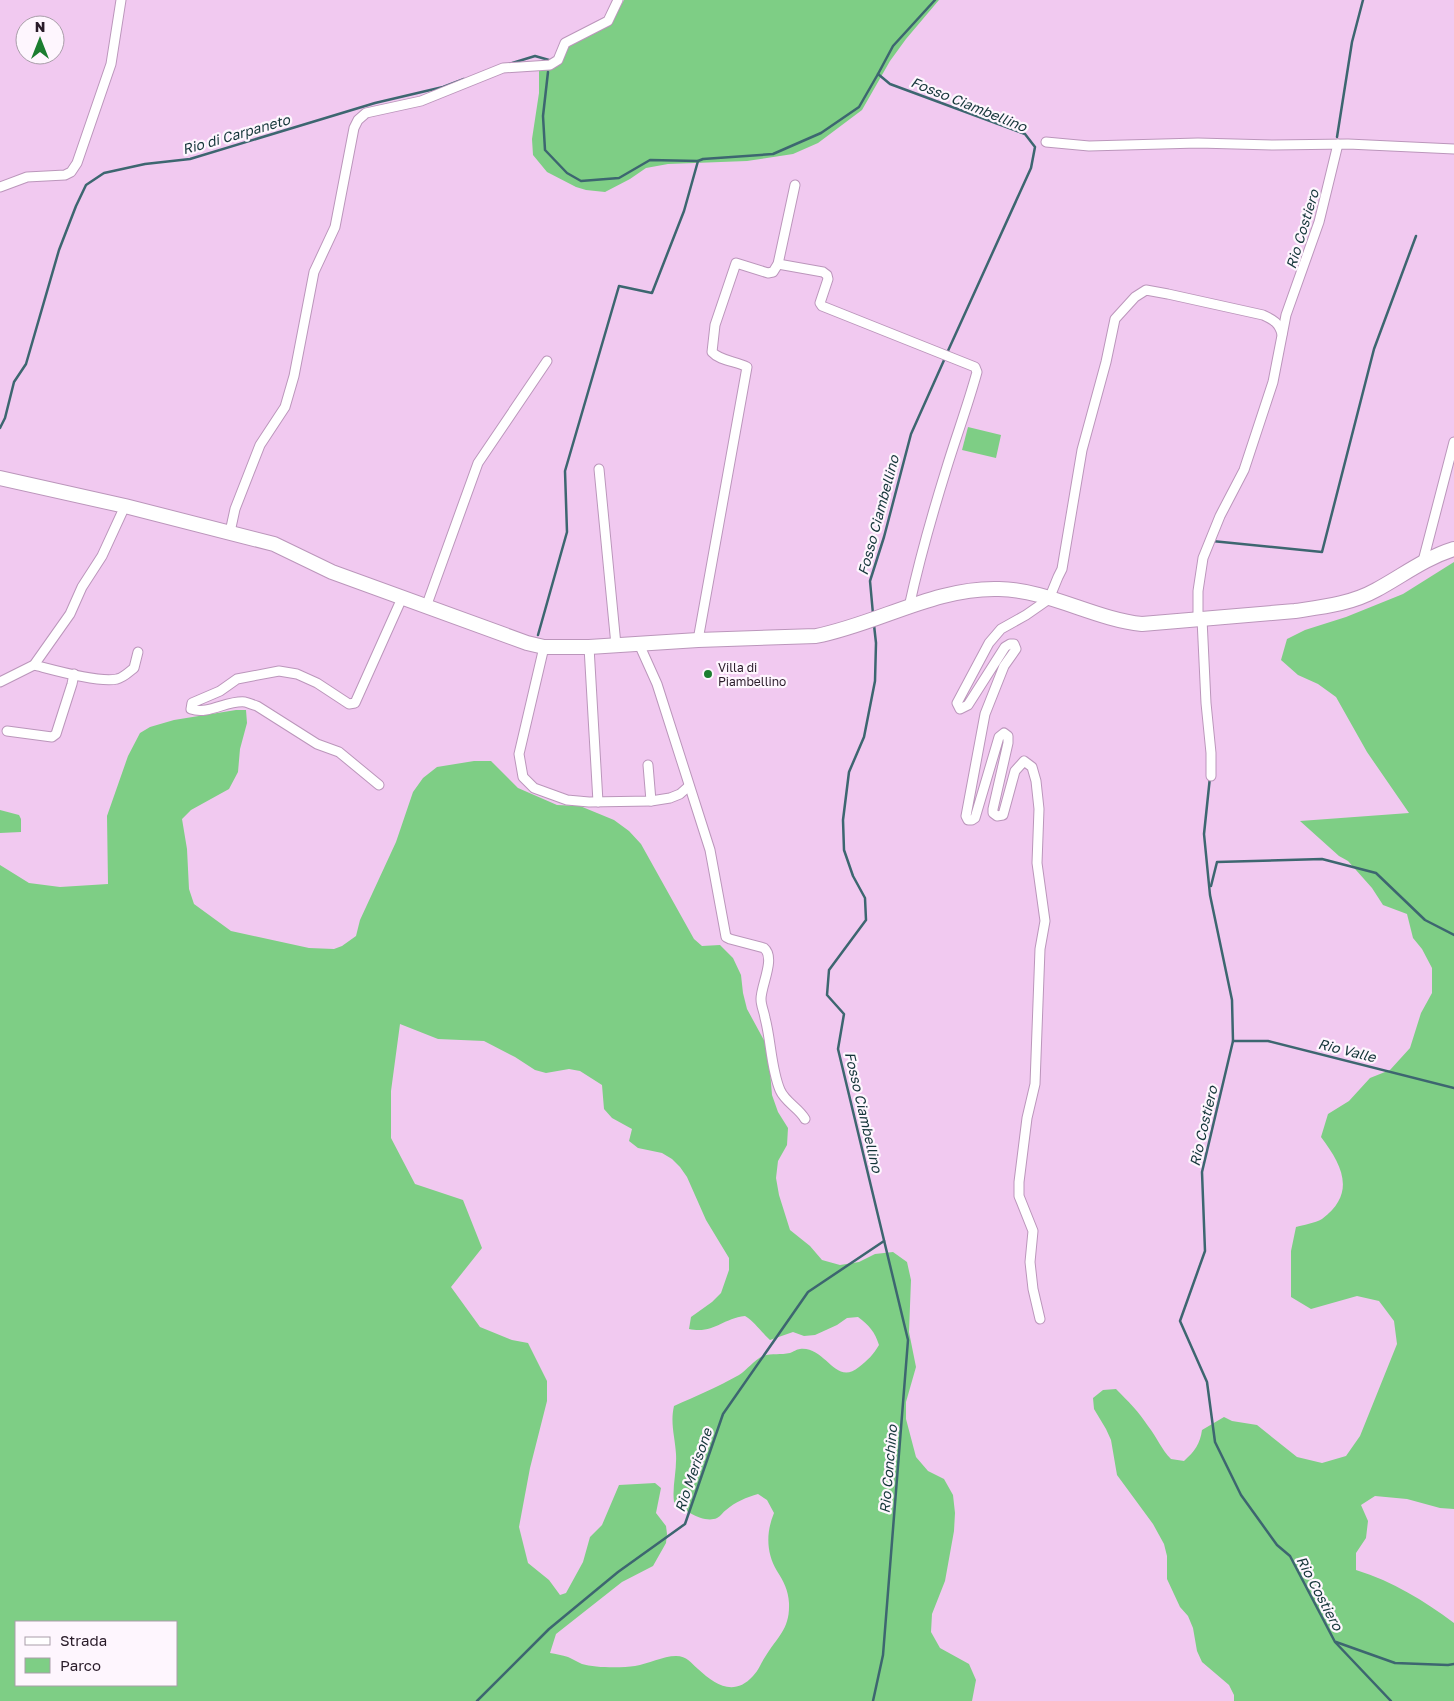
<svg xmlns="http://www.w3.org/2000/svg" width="1454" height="1701" font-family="'Golos Text',sans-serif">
  <rect width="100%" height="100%" fill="#f1c9f0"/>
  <g fill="#7ece85" fill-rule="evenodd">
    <path d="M624 0H939L906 39 890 61 862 110 818 143 793 154 747 161 668 164 646 168 630 179 605 192 586 190 576 187 547 172 533 155 532 139 539 93V69C575 66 555 54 572 43 582 37 598 34 607 26 614 19 619 9 624 0Z"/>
    <polygon points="968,427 1001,435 996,458 962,450"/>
    <path d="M1454 562V1509L1440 1508 1407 1499 1375 1496 1361 1505 1368 1521 1366 1538 1356 1553V1570C1394 1582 1423 1600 1454 1623V1701H1234V1695L1229 1685 1202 1662 1197 1651 1193 1628 1188 1616 1180 1607 1167 1579V1556L1164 1544 1153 1524 1117 1475 1111 1440 1106 1429 1094 1409 1093 1398 1103 1390 1116 1389C1128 1401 1139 1412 1148 1426 1157 1437 1161 1449 1171 1459L1184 1461C1195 1451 1200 1444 1202 1430L1224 1417 1232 1421 1257 1425 1297 1457 1322 1463 1346 1456 1360 1436 1397 1344 1394 1321 1379 1301 1357 1296 1311 1309 1291 1297V1251L1296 1227C1303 1225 1315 1223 1322 1219 1357 1193 1342 1165 1321 1137L1328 1114 1349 1101 1370 1078 1390 1070 1410 1048 1421 1013 1432 993V968L1422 949 1413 938 1407 914 1383 905 1372 888 1348 861 1339 856 1300 821 1409 813 1367 752 1336 697 1318 684 1298 675 1281 660 1287 639 1305 630 1346 617 1403 594Z"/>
    <path d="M236 710H246L247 723 240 749 238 772 229 789 191 810 182 819 187 849 189 889 194 904 231 931 309 948 334 949 342 946 356 936 360 920 396 842 413 792 423 778 437 767 474 761H491L518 788 557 805 580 806 614 820 629 831 641 844 694 939 702 946 720 945 733 958 741 975 743 993 747 1009 765 1042 769 1059 772 1095 778 1112 788 1128 787 1145 778 1161 776 1178 779 1195 790 1230 810 1246 822 1260 840 1265 859 1262 875 1254 893 1252 907 1262 911 1280 909 1332 916 1367 906 1402V1419L916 1457 928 1471 944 1479 953 1495 955 1513 954 1531 945 1581 932 1614 931 1632 940 1648 969 1664 976 1680 972 1701H0V865L29 883 60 887 108 884 107 816 128 756 140 733 150 727 174 720ZM400 1024 438 1039 484 1041 515 1057 535 1070 546 1073 569 1069 580 1071 602 1085 604 1109 612 1118 632 1129 629 1141 638 1148 662 1153 672 1159 680 1167 687 1177 706 1220 729 1258V1270L721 1293 712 1302 691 1317 689 1329C714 1334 721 1319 745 1316 755 1322 761 1332 770 1340L793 1332 804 1336 815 1335 837 1325 847 1318 858 1317C869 1325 875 1332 879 1345 873 1355 868 1360 859 1367 835 1387 826 1346 800 1349 797 1349 793 1352 790 1353 781 1355 772 1353 763 1356 754 1360 747 1370 739 1375 718 1387 696 1396 674 1406 670 1423 675 1437 676 1454 677 1471 672 1486 674 1502 684 1510 704 1524 717 1518 721 1516 723 1512 726 1510 735 1502 747 1497 758 1494L767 1500 774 1513C766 1532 766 1553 777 1571 784 1582 788 1590 789 1603 790 1629 778 1636 765 1657 761 1663 759 1670 753 1676 734 1697 715 1685 698 1669 691 1663 687 1656 676 1656 663 1656 648 1664 635 1666 622 1668 595 1668 582 1664 577 1662 573 1659 568 1657 562 1655 556 1654 550 1653L556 1634 622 1582 653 1566 666 1543 667 1534 666 1526 656 1513 661 1488 655 1483 619 1485 602 1525 590 1537 583 1562 566 1593 560 1595 549 1580 528 1563 519 1527 530 1468 547 1401V1381L528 1343 512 1340 480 1327 451 1287 482 1248 463 1200 415 1184 391 1138V1091ZM16 1622H176V1685H16Z"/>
    <polygon points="0,810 19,815 21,819 21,832 0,833"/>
  </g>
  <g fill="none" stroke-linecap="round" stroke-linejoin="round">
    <g stroke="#3d6670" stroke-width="2.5">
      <polyline points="935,0 893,46 878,74 890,84 1025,134 1035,147 1031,168 947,353"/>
      <polyline points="509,64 535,56 549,60 549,62"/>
      <polyline points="548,72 543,116 545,150 567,173 581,181 619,178 650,160 698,161"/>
      <polyline points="1337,137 1352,42 1363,0"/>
      <polyline points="0,428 5,418 14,382 26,364 59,250 76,206 86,185 104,173 145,164 190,159 375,103 443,87 464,79"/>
      <polyline points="1212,541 1322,552 1374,349 1416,236"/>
      <polyline points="873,614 870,581 884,537 911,434 945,358"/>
      <polyline points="538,635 567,532 565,471 619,286 652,293 684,211 698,161 703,159 773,154 821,133 859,107 878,74"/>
      <polyline points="1210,777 1204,834 1210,895 1232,1000 1233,1041 1202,1172 1205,1251 1180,1321 1207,1382 1215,1442 1241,1495 1277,1545 1290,1556 1335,1642 1391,1701"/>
      <polyline points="1211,886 1217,862 1322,859 1376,873 1425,920 1454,935"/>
      <polyline points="1233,1041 1268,1041 1454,1088"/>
      <polyline points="1336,1642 1395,1663 1448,1665 1454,1664"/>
      <polyline points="477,1701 549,1629 618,1572 685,1524 723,1414 808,1292 884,1241"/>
      <polyline points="873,1701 883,1655 908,1340 838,1049 844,1014 827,995 829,970 866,920 865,898 853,876 844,850 843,820 849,772 864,737 875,681 876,643 874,625"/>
    </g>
    <g stroke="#bb96bb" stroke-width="11">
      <g id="street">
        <polyline points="1046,142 1089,146 1198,143 1273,145 1348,144 1454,149"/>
        <polyline points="0,187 27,177 65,175 71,172 77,163 111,64 121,0"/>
        <path d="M778 264 823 272 827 275 828 279 820 303 822 306 975 367 977 372C968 405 956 437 946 470 932 515 919 561 909 607"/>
        <polyline points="599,469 616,645"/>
        <polyline points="230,532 235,509 260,445 285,407 294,376 314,272 335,227 354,128 358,120 366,113 421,101 503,68 550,65 558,60 565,43 608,21 618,0"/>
        <polyline points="1423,561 1454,442"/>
        <polyline points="426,607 478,463 547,361"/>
        <polyline points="1202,619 1206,703 1211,753 1211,776"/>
        <polyline points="1198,620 1198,591 1203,558 1220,516 1244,470 1273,382 1286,315 1319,222 1338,144"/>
        <path d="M698 640 747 367C736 361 720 361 712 352L715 325 736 263 768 273 773 272 778 264 795 185"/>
        <path d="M639 644 657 684 710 850 726 937 730 939 764 948C776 958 761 985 761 999 761 1006 764 1011 765 1018 771 1040 771 1069 780 1090 785 1102 799 1108 805 1119"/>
        <polyline points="544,647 519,754 523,777 534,788 567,800 589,802 651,801 670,798 680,794 689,786"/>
        <polyline points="589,647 598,802"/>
        <path d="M34 665C54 670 99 683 117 679 123 678 129 672 134 668L138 652"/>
        <polyline points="0,682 34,665 70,614 82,587 102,556 125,506"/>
        <polyline points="7,731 52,737 56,734 72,684 74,674"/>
        <polyline points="648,765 651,801"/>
        <path d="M379 785 339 752 317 744 257 706C253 705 249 703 245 702 227 700 209 715 191 709L192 703 220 691 237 679 279 671 297 674 317 683 349 704 355 703 402 598"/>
        <path d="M1040 1319 1033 1289 1030 1262 1033 1231 1019 1196V1182L1027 1118 1035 1084 1040 949 1045 921 1037 863 1039 809 1036 781 1032 767 1024 761 1015 771 1003 815 997 816 993 813V809L1008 743V736L1004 733 999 737 975 818 972 820H968L966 816 985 714 1004 666 1016 649 1014 644H1010L1005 647 968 705 960 709 957 703 989 643 1001 629 1026 615 1049 599 1058 577 1062 569 1082 450 1106 362 1115 319 1135 297 1146 290 1168 294 1263 315C1274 320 1279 323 1282 334"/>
      </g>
    </g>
    <g stroke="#bb96bb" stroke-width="16">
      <path id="secondary" d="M0 478 125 506 274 544 332 572 527 643 544 647H589L698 640 816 636C878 624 935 587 999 589 1049 590 1094 619 1142 624L1295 611C1322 607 1351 604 1376 590 1402 576 1425 558 1454 549"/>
    </g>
    <use href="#street" stroke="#fff" stroke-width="9"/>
    <use href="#secondary" stroke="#fff" stroke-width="14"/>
  </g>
  <circle fill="#1b7d30" stroke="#fef6fe" stroke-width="2" cx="708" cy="674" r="5"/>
  <g text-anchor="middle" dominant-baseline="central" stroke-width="4.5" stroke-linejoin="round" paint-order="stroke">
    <g font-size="12" fill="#291b29" stroke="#fef6fe" text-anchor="start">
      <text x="718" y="667">Villa di<tspan x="718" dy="14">Piambellino</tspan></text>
    </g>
    <g font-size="14" font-style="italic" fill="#15363a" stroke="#fef6fe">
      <text transform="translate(969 104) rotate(22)">Fosso Ciambellino</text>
      <text transform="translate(236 134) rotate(-16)">Rio di Carpaneto</text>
      <text transform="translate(1302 229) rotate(-73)">Rio Costiero</text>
      <text transform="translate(878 515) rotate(-75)">Fosso Ciambellino</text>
      <text transform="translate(1347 1050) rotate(14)">Rio Valle</text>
      <text transform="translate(864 1112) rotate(77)">Fosso Ciambellino</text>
      <text transform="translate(1203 1126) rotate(-77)">Rio Costiero</text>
      <text transform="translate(888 1469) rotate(-85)">Rio Conchino</text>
      <text transform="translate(693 1470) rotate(-71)">Rio Merisone</text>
      <text transform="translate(1320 1593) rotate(62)">Rio Costiero</text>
    </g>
  </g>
  <rect x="15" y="1621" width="162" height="65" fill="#fef6fe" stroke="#a99ea9"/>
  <rect x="25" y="1637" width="25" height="8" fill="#ffffff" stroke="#a99ea9"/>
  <text x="60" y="1646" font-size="15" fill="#291b29">Strada</text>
  <rect x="25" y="1658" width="25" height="15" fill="#7ece85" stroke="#a99ea9"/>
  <text x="60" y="1671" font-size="15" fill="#291b29">Parco</text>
  <g transform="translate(40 40)"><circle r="24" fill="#fef6fe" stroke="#a99ea9"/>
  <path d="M0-4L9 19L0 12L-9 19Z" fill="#1b7d30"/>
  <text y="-8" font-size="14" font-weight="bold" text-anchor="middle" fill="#291b29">N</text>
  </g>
</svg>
